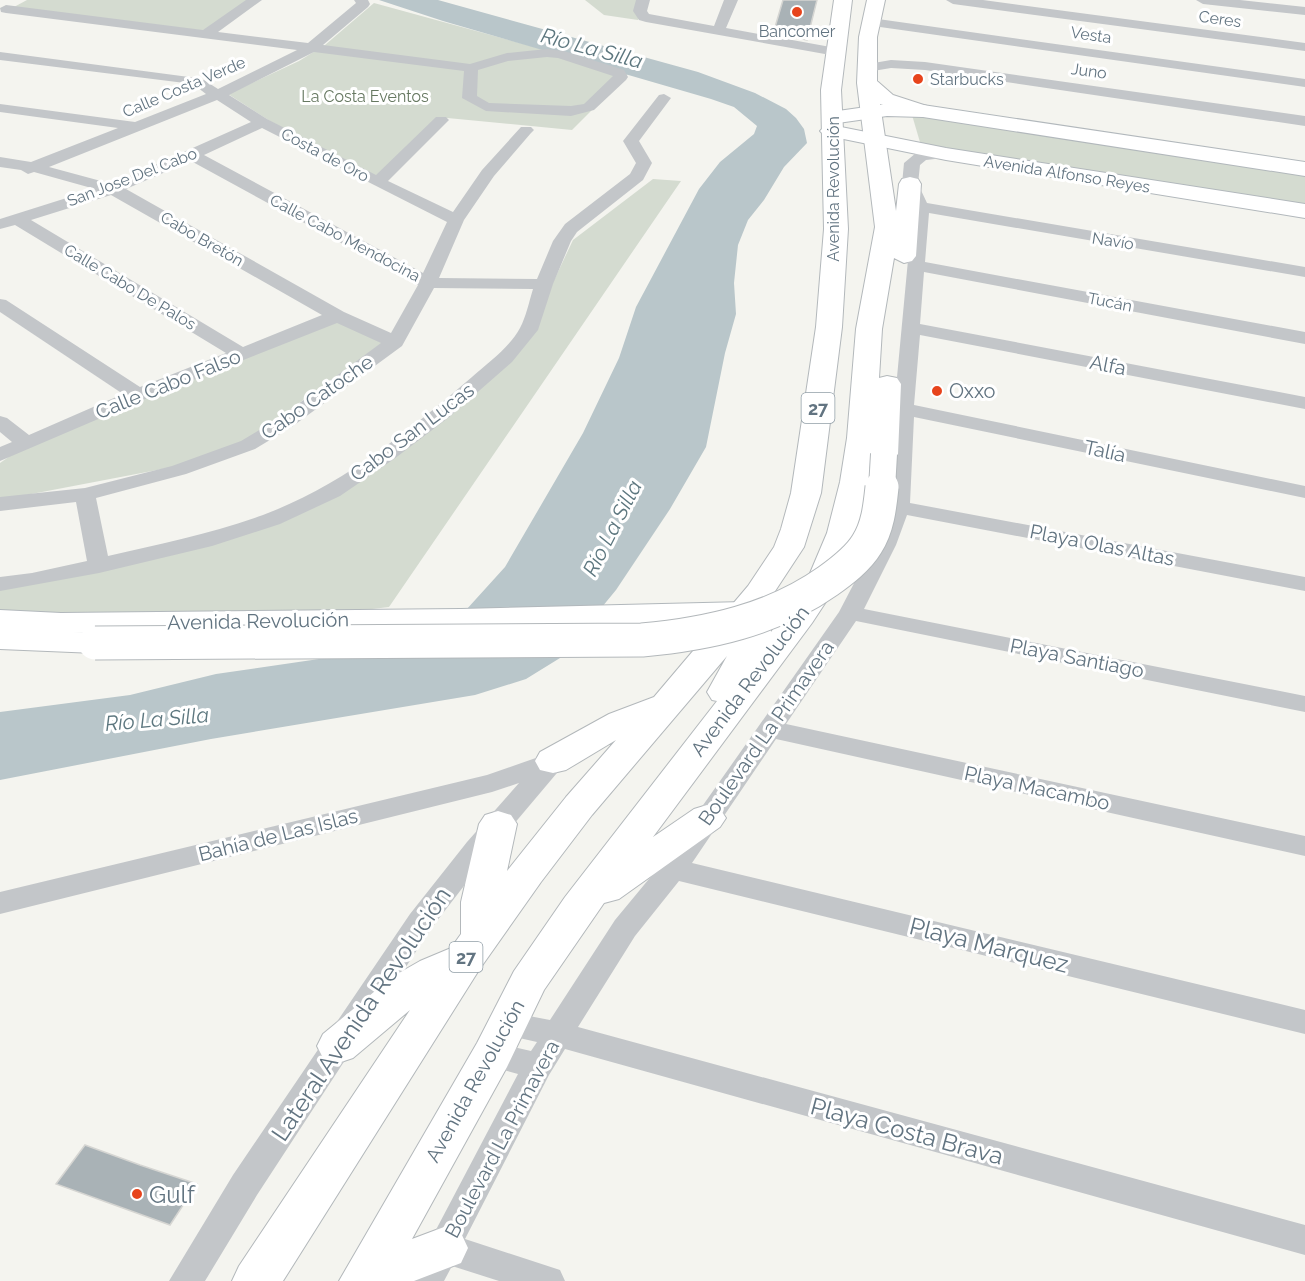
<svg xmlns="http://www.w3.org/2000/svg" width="1305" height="1281" font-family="Raleway,sans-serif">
  <rect width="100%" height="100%" fill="#f4f4ef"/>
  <g fill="#d4dbd0">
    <polygon points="27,0 248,0 206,31 14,7"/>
    <polygon points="585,0 644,0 638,20 604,15"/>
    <polygon points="374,3 629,73 572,130 437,117 378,179 270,121 228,94 299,61 325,45"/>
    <polygon points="912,115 1305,174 1305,210 922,149"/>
    <polygon points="653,179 681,181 389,607 280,620 0,622 0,586 204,545 337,492 524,344 573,240"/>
    <polygon points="334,319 382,343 249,439 173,467 0,500 0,463 23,447"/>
  </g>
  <polygon fill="#b9c6ca" points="379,0 438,0 698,72 755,93 786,109 796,118 804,129 807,143 784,167 764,200 748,220 738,245 734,283 736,314 725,353 706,447 670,509 616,590 560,658 526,679 475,695 211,739 0,780 0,712 130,695 216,674 360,653 466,610 505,567 583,433 619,358 636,307 699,189 720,162 754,134 757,126 734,107 711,99 443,21"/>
  <g fill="#a9b2b6" stroke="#d5d5d2" stroke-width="1.5">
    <polygon points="783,0 817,0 807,40 773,34"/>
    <polygon points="85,1145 140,1165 197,1184 170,1225 56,1184"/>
  </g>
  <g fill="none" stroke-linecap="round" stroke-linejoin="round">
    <g stroke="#b2b8bc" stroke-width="2">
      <g id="secondary">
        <polygon points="887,104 923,105 1305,162 1305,176 923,117 887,116 838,123 831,121 828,117 831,113 838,111"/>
        <polygon points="831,125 946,148 1305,204 1305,218 946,160 824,135 820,131 824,127"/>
        <polygon points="744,602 755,605 760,612 755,619 744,622 461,629 61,633 0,630 0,610 61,613 461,609"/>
      </g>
    </g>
    <g stroke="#b3b8bb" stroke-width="2">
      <g id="primary">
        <polygon points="834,0 852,0 841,90 848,229 842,327 821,493 804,547 762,611 770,621 771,632 805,585 827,533 840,482 847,438 856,329 875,227 857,83 859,37 867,0 885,0 877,37 877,81 893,95 930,107 933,111 930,115 923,117 880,104 896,211 899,184 902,179 910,177 918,179 921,184 916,256 912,261 904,263 894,258 882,329 879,378 887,376 897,378 901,384 898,454 894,460 884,463 873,458 870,482 857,533 837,585 812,623 653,837 694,809 707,805 720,809 726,818 720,827 619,899 604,903 544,990 507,1067 412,1239 444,1227 461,1233 468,1248 461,1263 414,1281 339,1281 477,1043 514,971 565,897 717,701 712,700 707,692 727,656 592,815 541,882 479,970 283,1281 232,1281 239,1266 410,1010 353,1058 338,1063 323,1058 317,1046 323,1034 392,977 420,961 451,948 461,934 461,902 479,824 485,815 498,811 511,815 517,824 507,871 566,797 616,740 566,770 553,773 540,770 535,761 540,752 609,714 654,697 748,586 774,547 781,529 791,493 816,327 824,229 821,90"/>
        <polygon points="0,629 95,633 107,636 112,643 107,650 95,653 0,649"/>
      </g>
    </g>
    <g fill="#c3c6c9" fill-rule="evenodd">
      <path d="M246 0H262L218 32 308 43 356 3 354 0H368L370 4 368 7 323 45 470 64 507 53 547 49 564 51 624 70 628 77 626 80 594 110 571 116 486 111 462 98 464 71 314 52 229 95 267 119 376 175 436 117H446L449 120 388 181 453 212 482 170 521 127H531L534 130 531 133 494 176 464 220 439 278 537 279 553 241 565 224 630 174 636 163 623 141 659 95 664 94 671 98 639 141 652 163 643 180 577 232 571 241 553 284 538 330 512 362 448 418 394 459 340 496 280 524 212 546 99 573 0 591V577L32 573 87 561 76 502 0 511V497L85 488 172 466 241 441 279 418 381 343 337 323 145 399 0 461V447L12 442 0 432V416L7 418 29 435 123 394 0 312V299L6 300 140 387 226 353 15 225 0 229V219L95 189 34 172 28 174 21 170 0 167V157L31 162 118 128 0 112V104L135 122 206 94 193 84 0 60V52L189 77 204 80 218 89 297 50 6 13 1 12 0 8 6 5 203 30ZM547 57 558 58 613 76 584 104 571 106 489 103 477 96 478 70 508 61ZM217 100 251 122 112 184 49 167ZM262 128 447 222 423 273 204 155ZM191 161 418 285 391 333 344 312 126 189ZM111 195 322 315 243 347 31 220ZM434 288 533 289C529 302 526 317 520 328 510 347 488 363 472 377 409 431 341 486 263 515 213 533 160 544 108 556L96 498 186 474 255 449 293 426 402 346Z"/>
      <polygon points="636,0 650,0 647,11 649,14 714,26 724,0 738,0 726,28 836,48 843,52 836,56 646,22 639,20 633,11"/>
      <polygon points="946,0 983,0 1305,43 1305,51 953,4"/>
      <polygon points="1196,0 1240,0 1305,7 1305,15 1203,4"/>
      <polygon points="871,18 1305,79 1305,87 866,25 864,22"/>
      <polygon points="891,60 925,62 1305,116 1305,126 925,70 891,68 867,72 860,68 862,65"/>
      <polygon points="946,149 952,151 954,154 952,157 926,160 920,165 918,184 927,203 1305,267 1305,277 929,213 925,262 1305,332 1305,344 924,272 920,324 1305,397 1305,409 920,335 914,405 1305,486 1305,498 914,417 910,503 1305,577 1305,591 907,515 896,545 864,609 1305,696 1305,712 856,621 786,724 1305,836 1305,856 776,739 692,863 1305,1010 1305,1034 679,881 635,936 578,1027 1305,1225 1305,1255 565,1049 549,1075 465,1239 560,1270 565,1281 499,1281 452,1266 444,1281 409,1281 518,1074 481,1064 476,1055 481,1046 492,1042 531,1051 537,1042 497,1033 493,1024 497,1015 508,1012 550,1020 615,920 663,862 839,612 874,545 888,507 894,409 913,207 902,184 904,163 916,153"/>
      <polygon points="553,752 562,755 566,761 562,767 487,856 430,930 257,1195 205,1281 169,1281 233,1175 410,914 467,842 519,783 492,792 0,914 0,892 487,775"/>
    </g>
    <use href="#secondary" fill="#fff" fill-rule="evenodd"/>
    <use href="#primary" fill="#fff" fill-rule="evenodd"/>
    <g stroke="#b3b8bb" stroke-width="28" stroke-linecap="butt">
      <polyline id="primary-bridge-far1" points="882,488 884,454"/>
    </g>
    <g stroke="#b3b8bb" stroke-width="35" stroke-linecap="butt">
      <path id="primary-bridge" d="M95 643 642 640C708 634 773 620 828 581 842 571 858 559 867 544 878 527 880 506 882 487"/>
    </g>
    <use href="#primary-bridge-far1" stroke="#fff" stroke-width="26"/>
    <use href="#primary-bridge" stroke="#fff" stroke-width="33"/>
  </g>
  <g fill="#e7441c" stroke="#fff" stroke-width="2">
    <circle cx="797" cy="12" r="6"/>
    <circle cx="918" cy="79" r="6"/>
    <circle cx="937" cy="391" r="6"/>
    <circle cx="137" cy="1194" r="6"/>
  </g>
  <g text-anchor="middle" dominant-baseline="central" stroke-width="6" stroke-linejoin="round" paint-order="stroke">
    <g font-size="16" fill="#627481" stroke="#fff">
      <text transform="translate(1220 19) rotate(8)">Ceres</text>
      <text transform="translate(1091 35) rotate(8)">Vesta</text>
      <text transform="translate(1089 71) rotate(8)">Juno</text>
      <text transform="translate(184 87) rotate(-23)">Calle Costa Verde</text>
      <text transform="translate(325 155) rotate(28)">Costa de Oro</text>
      <text transform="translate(1067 174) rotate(9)">Avenida Alfonso Reyes</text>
      <text transform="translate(132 177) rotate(-21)">San Jose Del Cabo</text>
      <text transform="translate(833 189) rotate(-90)">Avenida Revolución</text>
      <text transform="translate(345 238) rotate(28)">Calle Cabo Mendocina</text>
      <text transform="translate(202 239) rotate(30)">Cabo Bretón</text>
      <text transform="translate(1113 241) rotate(9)">Navío</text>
      <text transform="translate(130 287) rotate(31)">Calle Cabo De Palos</text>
      <text transform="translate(1110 302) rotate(11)">Tucán</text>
    </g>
    <g font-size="16" fill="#627481" stroke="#fff">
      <text x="797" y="31">Bancomer</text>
      <text x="930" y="79" text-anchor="start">Starbucks</text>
    </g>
    <g font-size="16" fill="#667861" stroke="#fff">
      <text x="365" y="96">La Costa Eventos</text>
    </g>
    <g fill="#fff" stroke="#919ea7" stroke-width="1.5">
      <rect x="801.5" y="393" width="33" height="30" rx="4.5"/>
      <rect x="449.5" y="942" width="33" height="30" rx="4.5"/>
    </g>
    <g font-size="18" font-weight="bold" fill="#627481">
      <text x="818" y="408">27</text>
      <text x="466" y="957">27</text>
    </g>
    <g font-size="20" fill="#627481" stroke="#fff">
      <text transform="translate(1108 365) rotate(11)">Alfa</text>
      <text transform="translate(168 384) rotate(-22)">Calle Cabo Falso</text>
      <text transform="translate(317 397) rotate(-35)">Cabo Catoche</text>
      <text transform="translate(412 432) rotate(-37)">Cabo San Lucas</text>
      <text transform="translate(1105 451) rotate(12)">Talía</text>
      <text transform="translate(1102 545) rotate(11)">Playa Olas Altas</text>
      <text transform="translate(258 621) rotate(-1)">Avenida Revolución</text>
      <text transform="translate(1077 658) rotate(11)">Playa Santiago</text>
      <text transform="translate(750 681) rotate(-53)">Avenida Revolución</text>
      <text transform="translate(766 733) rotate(-55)">Boulevard La Primavera</text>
      <text transform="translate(1037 788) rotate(12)">Playa Macambo</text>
      <text transform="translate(278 835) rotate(-14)">Bahía de Las Islas</text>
      <text transform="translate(475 1081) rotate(-61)">Avenida Revolución</text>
      <text transform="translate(502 1139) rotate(-62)">Boulevard La Primavera</text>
    </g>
    <g font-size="20" fill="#627481" stroke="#fff" text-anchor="start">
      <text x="949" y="391">Oxxo</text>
    </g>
    <g font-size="21" font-style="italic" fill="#5d777f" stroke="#fff">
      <text transform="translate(592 48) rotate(15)">Río La Silla</text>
      <text transform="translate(612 528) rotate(-63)">Río La Silla</text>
      <text transform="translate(157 719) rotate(-5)">Río La Silla</text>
    </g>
    <g font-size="24" fill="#627481" stroke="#fff">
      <text transform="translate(989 945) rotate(14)">Playa Marquez</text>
      <text transform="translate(361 1014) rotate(-56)">Lateral Avenida Revolución</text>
      <text transform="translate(907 1131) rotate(15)">Playa Costa Brava</text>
    </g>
    <g font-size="24" fill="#627481" stroke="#fff" text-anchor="start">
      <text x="149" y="1194">Gulf</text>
    </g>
  </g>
</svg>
